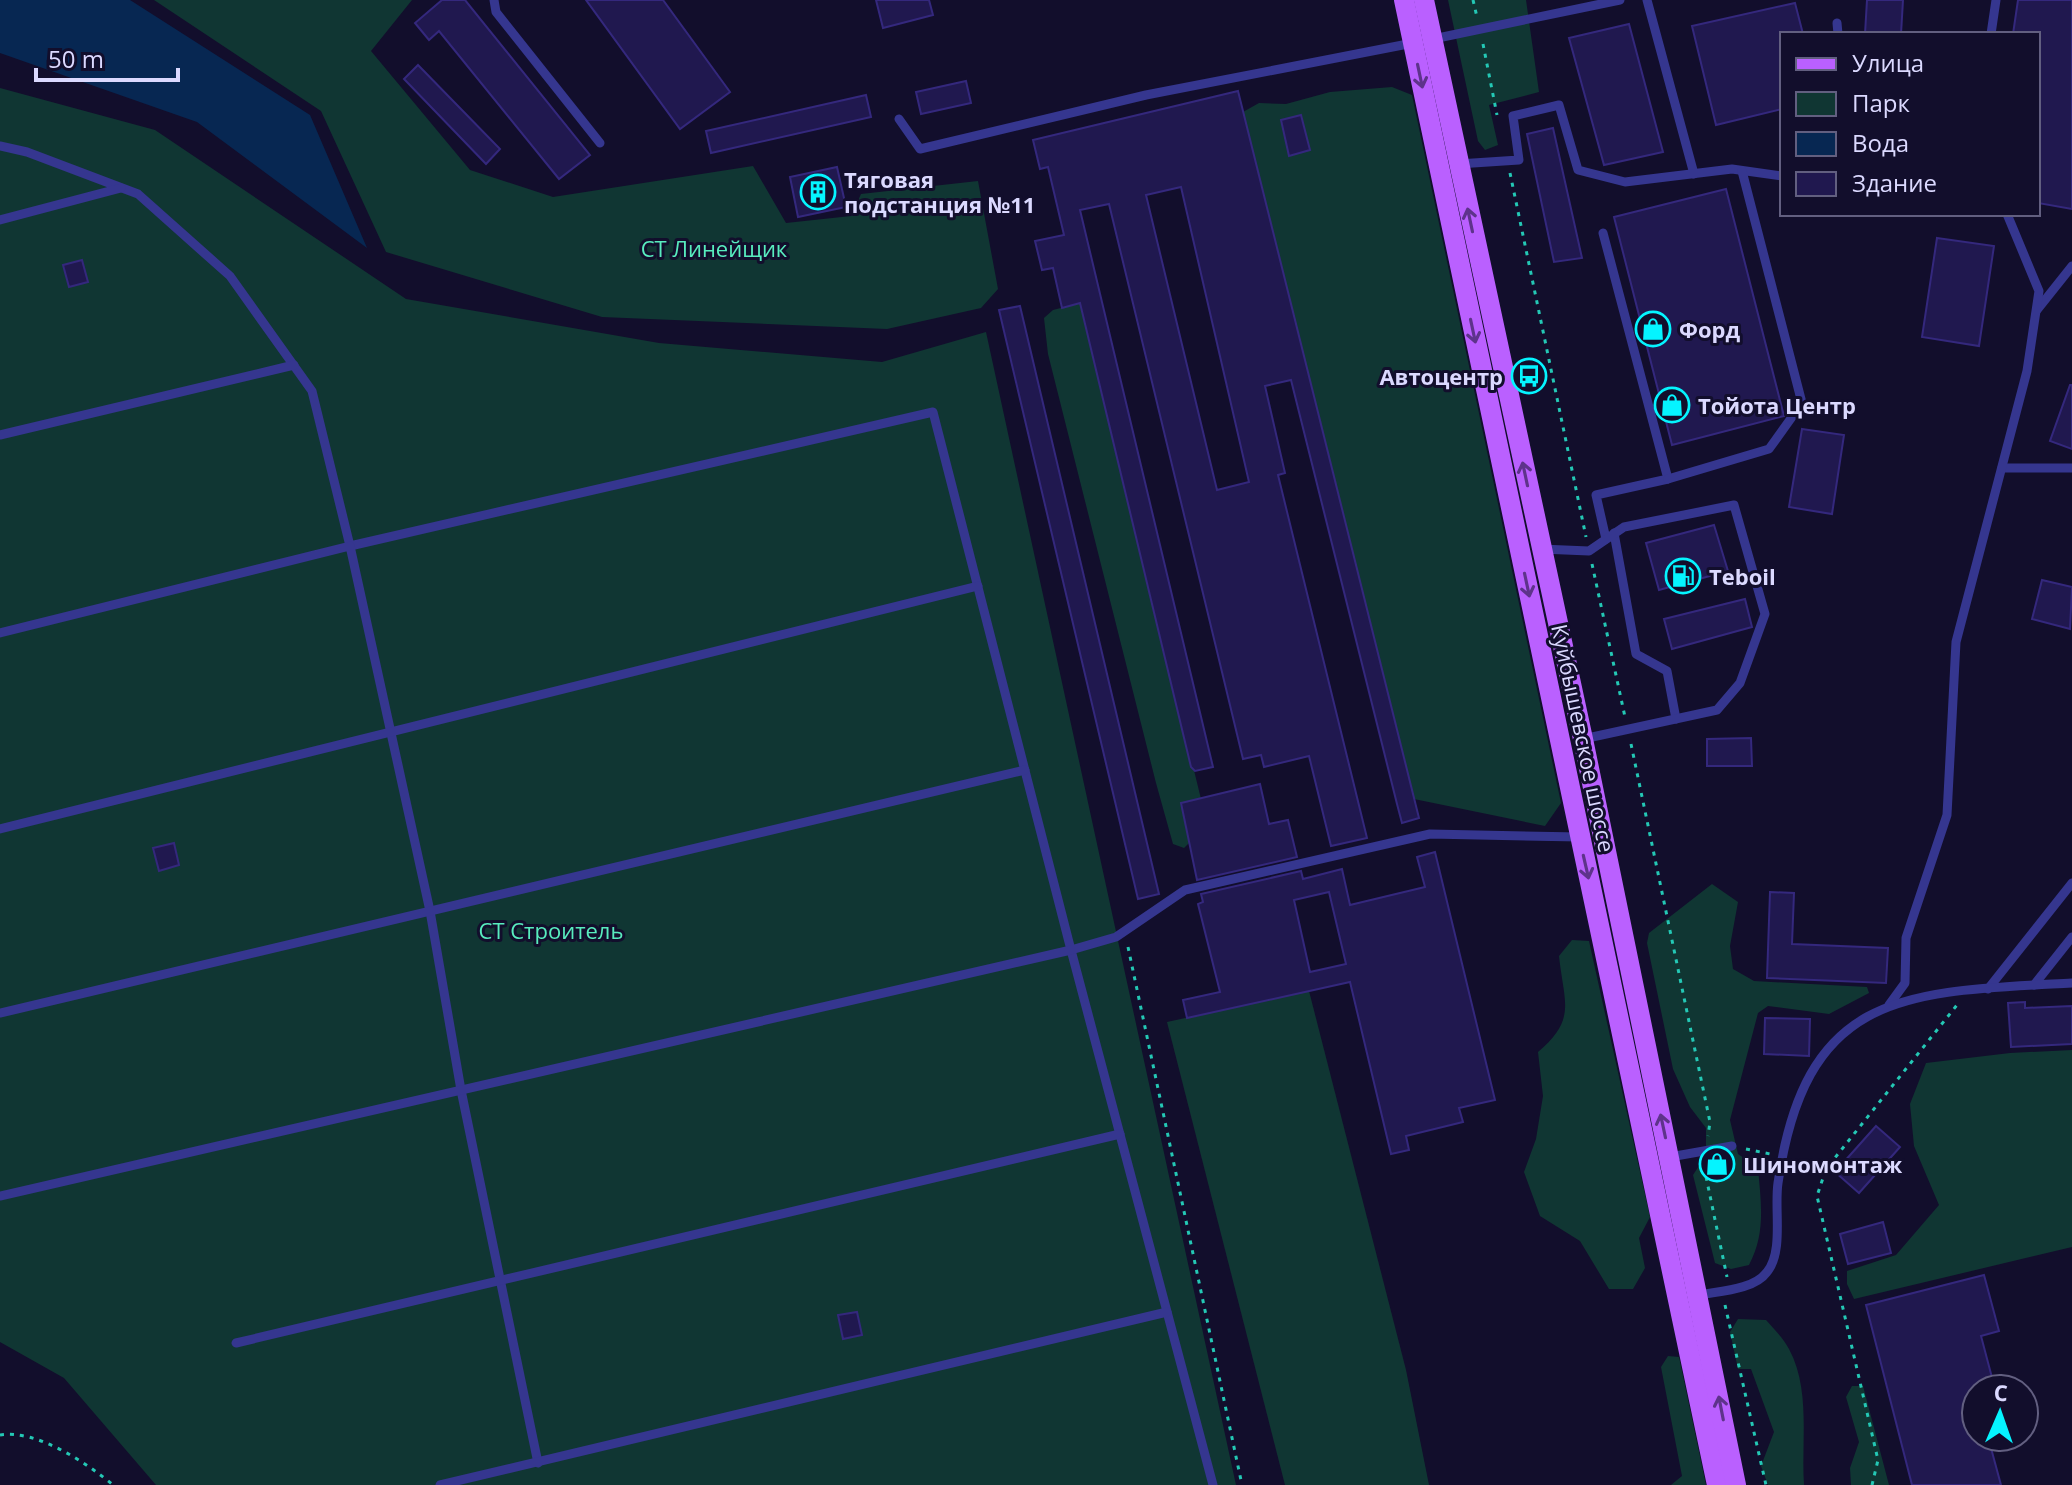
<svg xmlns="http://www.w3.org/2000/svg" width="2072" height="1485" font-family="'Open Sans',sans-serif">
  <rect width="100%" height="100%" fill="#120e2c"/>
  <g fill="#103633">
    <polygon points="154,0 412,0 371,51 470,170 553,197 753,166 786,223 851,216 861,194 978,181 998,289 981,308 887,329 602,317 386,252 321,111"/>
    <polygon points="1448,0 1526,0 1539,92 1489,105 1498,145 1485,150 1478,141"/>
    <polygon points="1392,87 1412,95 1561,803 1545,826 1414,799 1243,112 1259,103 1286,104 1330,92"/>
    <polygon points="0,88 155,130 406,299 659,343 882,362 986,332 1236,1485 156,1485 64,1378 0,1342"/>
    <polygon points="1080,303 1201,799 1181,804 1189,843 1184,848 1173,844 1156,783 1048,354 1044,318 1053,310"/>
    <path d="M1712 884 1738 902 1730 946 1733 969 1754 981 1867 987 1869 993 1829 1014 1768 1006 1758 1013 1730 1120 1738 1154 1758 1168C1761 1203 1766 1233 1749 1265L1731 1269 1715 1263 1693 1175 1706 1155V1128L1690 1107 1673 1069 1647 943 1649 933Z"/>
    <path d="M1572 940 1589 941 1650 1217 1639 1238 1645 1268 1633 1289H1609L1580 1241 1540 1216 1524 1172 1536 1139 1543 1096 1538 1052C1577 1019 1564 1003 1559 956Z"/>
    <polygon points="1309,991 1406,1370 1429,1485 1285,1485 1167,1022"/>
    <polygon points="2072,1050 2072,1247 1854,1299 1847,1284 1847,1271 1896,1255 1939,1205 1914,1146 1910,1104 1926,1063 2010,1053"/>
    <path d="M1738 1319 1766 1320C1774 1329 1784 1339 1789 1349 1811 1390 1801 1441 1804 1485H1768L1761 1466 1774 1432 1751 1369H1738L1730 1332Z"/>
    <polygon points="1668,1356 1679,1357 1706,1485 1671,1485 1682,1476 1661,1367"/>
    <polygon points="1852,1386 1863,1386 1889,1485 1851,1485 1850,1468 1859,1442 1846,1397"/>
  </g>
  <polygon fill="#072752" points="0,0 130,0 310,115 367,248 197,122 0,53"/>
  <g fill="#20184f" stroke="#34287d" stroke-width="2" fill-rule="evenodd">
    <polygon points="442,0 465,0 590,155 559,179 439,31 429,40 415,23"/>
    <polygon points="586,0 663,0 730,92 680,129"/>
    <polygon points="876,0 929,0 933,15 883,28"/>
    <polygon points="1867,0 1903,0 1901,34 1865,34"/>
    <polygon points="2018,0 2072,0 2072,209 2038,203 2038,34 2013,34"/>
    <polygon points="1795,3 1803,34 1782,34 1782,109 1716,125 1692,26"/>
    <polygon points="1629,24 1663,152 1604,165 1569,38"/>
    <polygon points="418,65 500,149 486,164 404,79"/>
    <polygon points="966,81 971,103 921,114 916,92"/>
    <path d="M1238 91 1419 818 1402 823 1397 804 1291 380 1265 386 1285 473 1278 475 1367 838 1331 846 1309 756 1264 767 1261 755 1243 759 1109 204 1080 210 1213 767 1195 771 1191 767 1080 303 1062 308 1053 268 1042 270 1035 241 1064 235 1048 167 1040 169 1033 140ZM1181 187 1249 482 1217 490 1146 195Z"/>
    <polygon points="866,95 871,117 711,153 706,131"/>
    <polygon points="1301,115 1310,150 1289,156 1281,120"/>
    <polygon points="1553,128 1582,258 1554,262 1527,134"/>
    <polygon points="837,167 846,207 798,217 790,177"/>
    <polygon points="1726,189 1784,416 1672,445 1614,217"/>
    <polygon points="1937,238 1994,246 1979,346 1922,337"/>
    <polygon points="82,260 88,282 69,287 63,265"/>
    <polygon points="1020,306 1159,894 1138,899 999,310"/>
    <polygon points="2070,385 2072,385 2072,449 2050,441"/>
    <polygon points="1802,429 1844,435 1832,514 1789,507"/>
    <polygon points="1714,525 1728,571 1659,590 1646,543"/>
    <polygon points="2042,580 2072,587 2070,629 2032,619"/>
    <polygon points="1745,599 1752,627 1672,649 1664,619"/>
    <polygon points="1751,738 1752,766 1707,766 1707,739"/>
    <polygon points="1260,784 1269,824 1288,820 1297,857 1197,880 1181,803"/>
    <polygon points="174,843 179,865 159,871 153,848"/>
    <path d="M1435 852 1495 1100 1459 1108 1463 1122 1406 1136 1409 1150 1391 1154 1350 982 1187 1018 1183 1000 1220 992 1198 904 1203 902 1201 894 1301 871 1303 879 1342 869 1350 905 1425 887 1417 857ZM1329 892 1346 964 1310 972 1294 900Z"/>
    <polygon points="1770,892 1794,893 1792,944 1888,948 1886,983 1767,978"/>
    <polygon points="2025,1002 2025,1008 2072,1006 2072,1044 2011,1047 2008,1003"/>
    <polygon points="1765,1018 1810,1019 1809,1056 1764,1054"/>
    <polygon points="1876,1126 1900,1147 1859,1193 1835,1172"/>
    <polygon points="1724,1155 1729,1178 1714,1181 1709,1158"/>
    <polygon points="1883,1222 1891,1253 1848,1264 1840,1234"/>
    <polygon points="1984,1275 1999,1331 1981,1336 1995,1389 1976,1389 1976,1437 1988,1437 2001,1485 1912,1485 1866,1305"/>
    <polygon points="857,1312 862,1335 843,1339 838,1315"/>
  </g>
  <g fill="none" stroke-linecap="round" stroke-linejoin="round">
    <g stroke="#24c8b5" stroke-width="3" stroke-dasharray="4 6" stroke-linecap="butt">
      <polyline points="1473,0 1477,17"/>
      <polyline points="1483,44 1497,115"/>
      <polyline points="1510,173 1586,537"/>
      <polyline points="1592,564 1625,717"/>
      <polyline points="1631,744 1710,1122 1708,1136"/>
      <polyline points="1128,947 1242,1485"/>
      <polyline points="1746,1149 1770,1154"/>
      <polyline points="1704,1167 1727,1277"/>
      <polyline points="1725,1305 1766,1485"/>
      <path d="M0 1435C36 1429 87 1463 113 1485"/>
      <polyline points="1872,1485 1878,1460 1817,1196 1826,1169 1957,1005"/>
    </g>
    <g stroke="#35368f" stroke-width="9">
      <polyline points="494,0 496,12 600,143"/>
      <polyline points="1647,0 1694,174"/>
      <polyline points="1837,23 1838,34"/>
      <polyline points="1991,34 1996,0"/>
      <polyline points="1433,39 1620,0"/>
      <polyline points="899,119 920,149 1146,95 1413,43"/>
      <polyline points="0,146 27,152 138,194 230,276 312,391 350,546 933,412 1071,950 1213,1485"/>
      <polyline points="1458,164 1519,160 1513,116 1559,105 1578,170 1625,182 1732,169 1782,176"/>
      <polyline points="0,220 121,188"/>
      <polyline points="1603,233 1668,479 1596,495 1606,539"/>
      <polyline points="2037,310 2072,266"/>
      <polyline points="0,435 294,365"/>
      <polyline points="2002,468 2072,468"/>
      <polyline points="1668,479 1769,449 1802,403 1742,171"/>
      <polyline points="1614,533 1636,654 1667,671 1676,719"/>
      <polyline points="1541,549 1589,551 1624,527 1734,505 1765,614 1740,683 1717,710 1583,739"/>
      <polyline points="0,633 350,546 430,911 461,1090 538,1463"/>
      <polyline points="0,829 978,586"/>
      <polyline points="2034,985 2072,937"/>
      <polyline points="1988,989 2072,883"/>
      <polyline points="1889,1005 1905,983 1906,938 1947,815 1956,642 2027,371 2039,291 2007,214"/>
      <polyline points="0,1013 1025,770"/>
      <polyline points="1670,1157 1732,1146"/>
      <polyline points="0,1196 1071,950 1116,937 1185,890 1430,834 1580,837"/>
      <path d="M1699 1295C1719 1291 1754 1290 1767 1272 1784 1251 1774 1209 1778 1183 1806 989 1906 992 2072 983"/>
      <polyline points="236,1343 1120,1134"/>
      <polyline points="440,1485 1167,1312"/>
    </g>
    <g stroke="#ba60ff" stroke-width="20">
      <polyline points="1404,0 1717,1485"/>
      <polyline points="1424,0 1583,739 1736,1485"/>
    </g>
  </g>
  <defs><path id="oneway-shaft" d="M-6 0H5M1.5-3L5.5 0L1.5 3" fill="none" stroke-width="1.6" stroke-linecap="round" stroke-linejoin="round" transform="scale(2)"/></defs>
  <g stroke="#5e338b">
    <use href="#oneway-shaft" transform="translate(1420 76) rotate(78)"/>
    <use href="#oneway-shaft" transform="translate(1470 220) rotate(-102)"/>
    <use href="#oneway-shaft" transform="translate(1473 331) rotate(78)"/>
    <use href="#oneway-shaft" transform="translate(1525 474) rotate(-102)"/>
    <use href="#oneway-shaft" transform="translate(1527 585) rotate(78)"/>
    <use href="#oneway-shaft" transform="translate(1586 867) rotate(77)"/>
    <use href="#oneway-shaft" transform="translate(1663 1126) rotate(-102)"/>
    <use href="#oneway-shaft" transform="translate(1721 1408) rotate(-101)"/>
  </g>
  <defs>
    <g id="building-ring" transform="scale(1.8)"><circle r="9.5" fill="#120e2c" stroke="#05f4ff" stroke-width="1.5"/><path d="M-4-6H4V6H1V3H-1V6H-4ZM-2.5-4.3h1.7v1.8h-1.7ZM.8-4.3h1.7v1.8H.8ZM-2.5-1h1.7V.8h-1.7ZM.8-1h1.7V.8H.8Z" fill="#05f4ff"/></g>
    <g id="shop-ring" transform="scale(1.8)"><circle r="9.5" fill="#120e2c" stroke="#05f4ff" stroke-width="1.5"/><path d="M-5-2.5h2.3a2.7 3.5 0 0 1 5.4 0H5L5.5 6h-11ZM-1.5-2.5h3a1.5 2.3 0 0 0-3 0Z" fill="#05f4ff"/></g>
    <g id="bus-ring" transform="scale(1.8)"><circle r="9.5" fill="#120e2c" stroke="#05f4ff" stroke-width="1.5"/><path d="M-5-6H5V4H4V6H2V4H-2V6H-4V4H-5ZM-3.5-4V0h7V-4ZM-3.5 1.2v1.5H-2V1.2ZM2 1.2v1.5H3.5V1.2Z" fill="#05f4ff"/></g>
    <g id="fuel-ring" transform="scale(1.8)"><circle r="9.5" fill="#120e2c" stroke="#05f4ff" stroke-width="1.5"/><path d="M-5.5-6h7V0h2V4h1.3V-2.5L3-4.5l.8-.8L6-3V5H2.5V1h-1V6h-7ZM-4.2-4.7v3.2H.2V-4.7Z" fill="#05f4ff"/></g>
  </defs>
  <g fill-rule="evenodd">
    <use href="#building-ring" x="818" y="192"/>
    <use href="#shop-ring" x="1653" y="329"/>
    <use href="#bus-ring" x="1529" y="376"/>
    <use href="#shop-ring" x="1672" y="405"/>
    <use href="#fuel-ring" x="1683" y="576"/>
    <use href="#shop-ring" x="1717" y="1164"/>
  </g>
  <g text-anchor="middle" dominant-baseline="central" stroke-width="6" stroke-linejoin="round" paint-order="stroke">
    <g font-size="22" font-weight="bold" fill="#dbd9ff" stroke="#120e2c" text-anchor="start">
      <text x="844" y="179">Тяговая<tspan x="844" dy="25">подстанция №11</tspan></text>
      <text x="1679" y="329">Форд</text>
      <text x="1503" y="376" text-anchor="end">Автоцентр</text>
      <text x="1698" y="405">Тойота Центр</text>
      <text x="1709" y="576">Teboil</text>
      <text x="1743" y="1164">Шиномонтаж</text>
    </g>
    <g font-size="22" fill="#58ecbe" stroke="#120e2c">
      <text x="714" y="248">СТ Линейщик</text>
      <text x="551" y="930">СТ Строитель</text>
    </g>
    <g font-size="22" fill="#dbd9ff" stroke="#120e2c">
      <text transform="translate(1584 738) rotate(78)">Куйбышевское шоссе</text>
    </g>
  </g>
  <rect x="1780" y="32" width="260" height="184" fill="#120e2c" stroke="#625f80" stroke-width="2"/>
  <rect x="1796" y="58" width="40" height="12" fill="#ba60ff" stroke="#625f80" stroke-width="2"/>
  <text x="1852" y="72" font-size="24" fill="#dbd9ff">Улица</text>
  <rect x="1796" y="92" width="40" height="24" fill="#103633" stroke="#625f80" stroke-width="2"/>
  <text x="1852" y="112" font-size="24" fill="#dbd9ff">Парк</text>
  <rect x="1796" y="132" width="40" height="24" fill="#072752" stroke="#625f80" stroke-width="2"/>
  <text x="1852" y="152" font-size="24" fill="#dbd9ff">Вода</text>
  <rect x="1796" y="172" width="40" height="24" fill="#20184f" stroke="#625f80" stroke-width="2"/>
  <text x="1852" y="192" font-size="24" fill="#dbd9ff">Здание</text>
  <g transform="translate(2000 1413) rotate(2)"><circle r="38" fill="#120e2c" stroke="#625f80" stroke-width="2"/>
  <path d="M0-6L14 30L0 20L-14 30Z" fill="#05f4ff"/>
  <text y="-12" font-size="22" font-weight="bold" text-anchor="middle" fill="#dbd9ff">С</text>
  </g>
  <path d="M36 68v12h142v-12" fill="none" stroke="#dbd9ff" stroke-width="4"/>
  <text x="48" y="68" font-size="24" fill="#dbd9ff" stroke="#120e2c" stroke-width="6" paint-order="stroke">50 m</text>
</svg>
